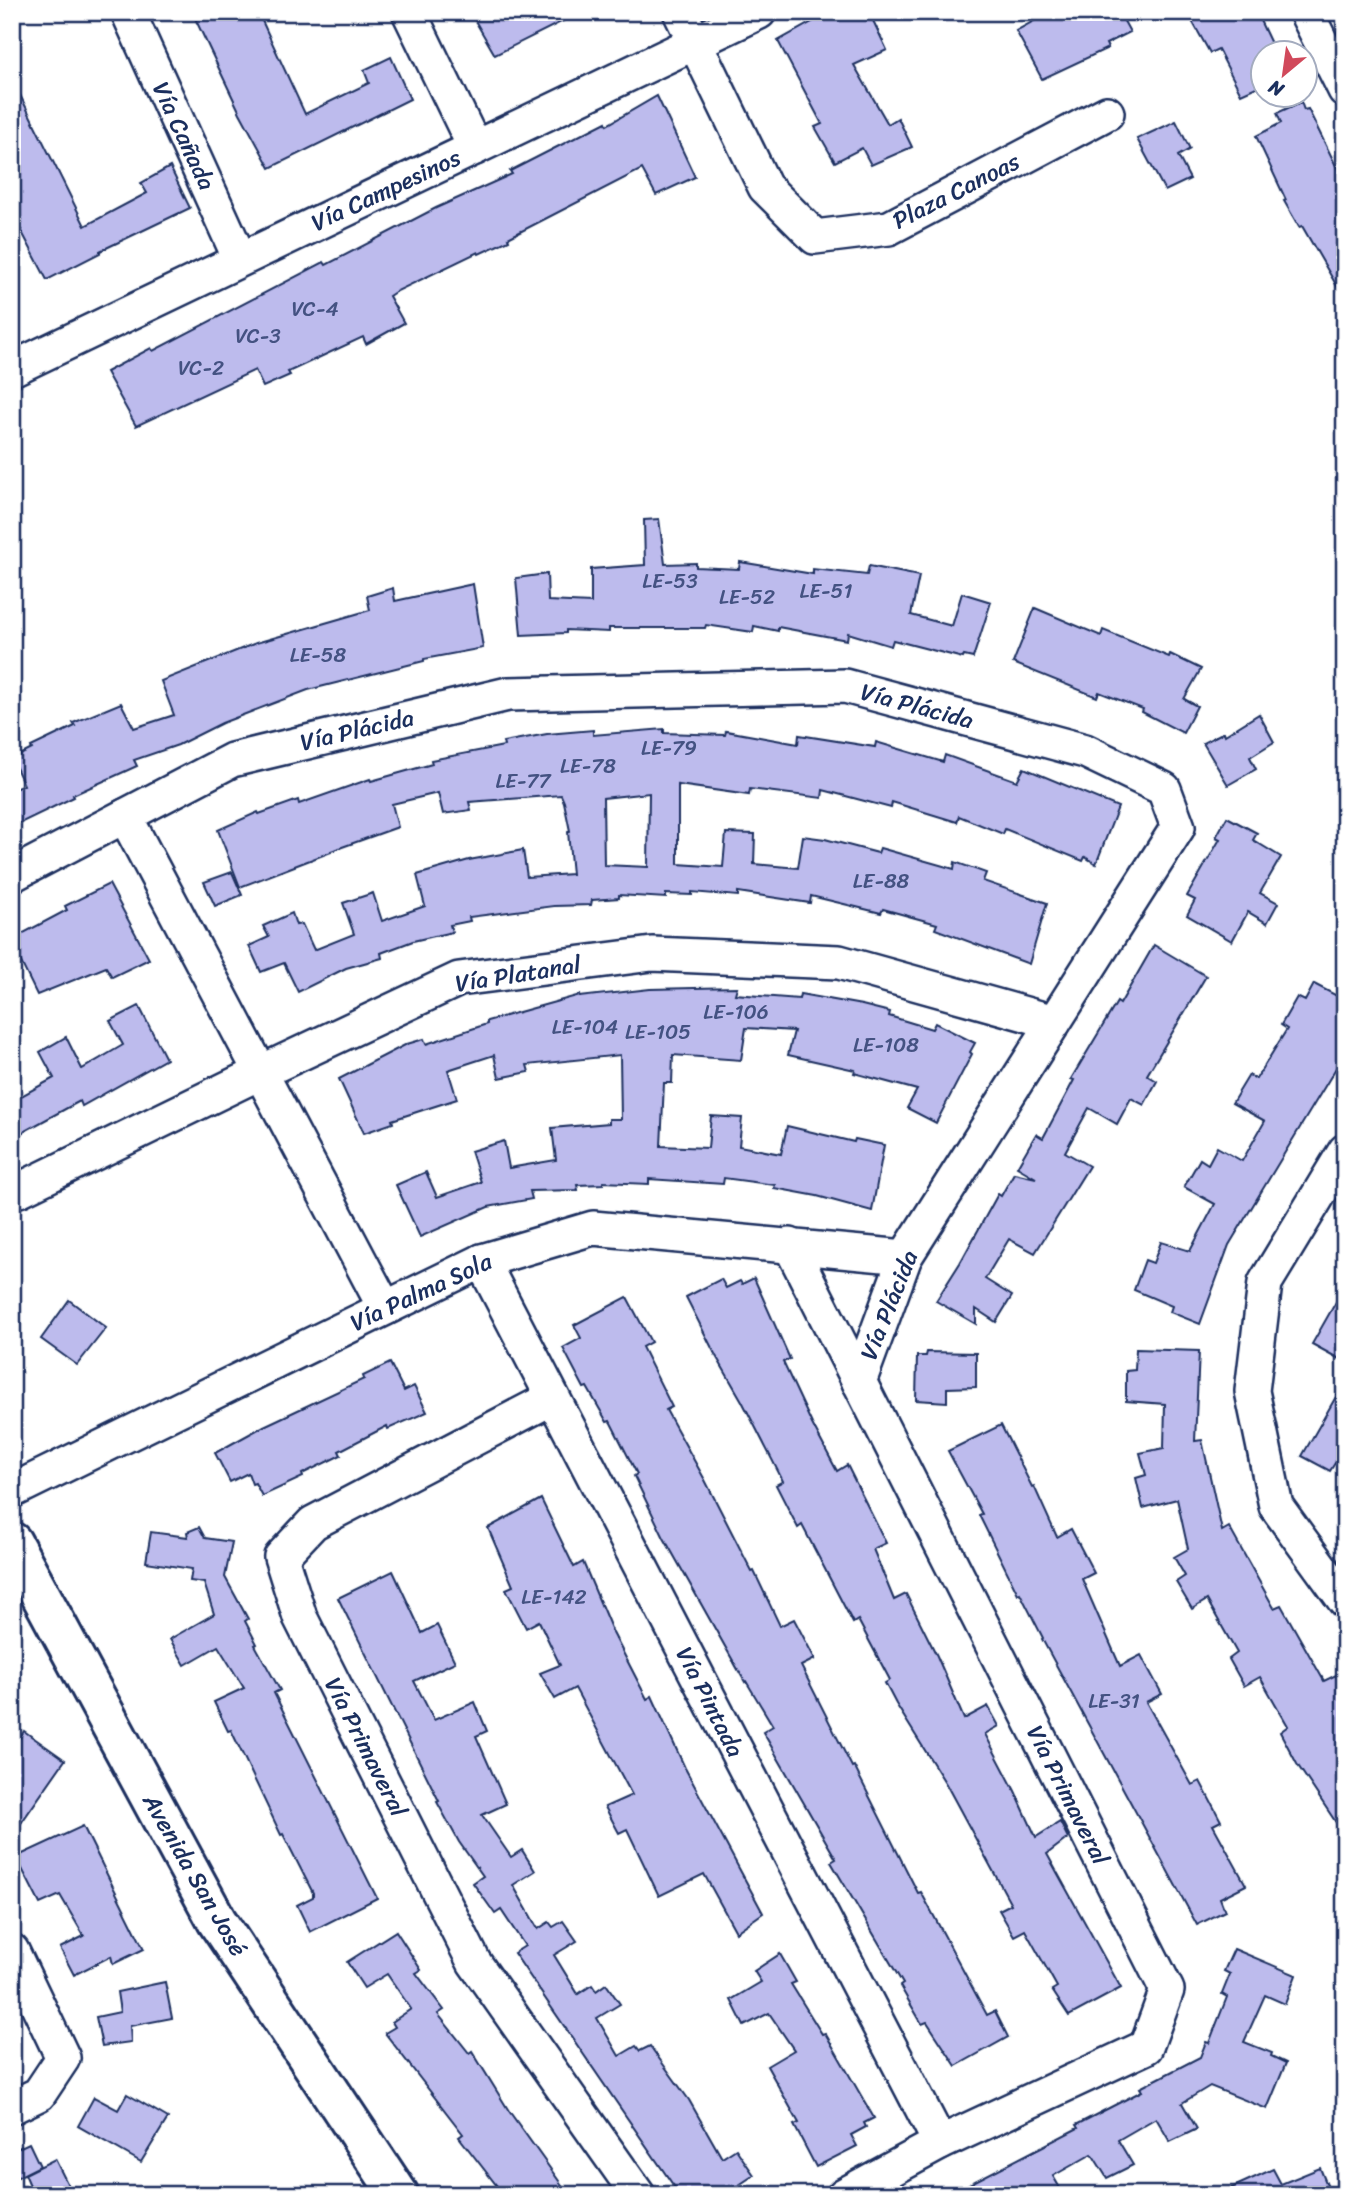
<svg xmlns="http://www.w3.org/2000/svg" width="1357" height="2207" font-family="Sriracha,sans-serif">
  <rect width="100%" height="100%" fill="#fff"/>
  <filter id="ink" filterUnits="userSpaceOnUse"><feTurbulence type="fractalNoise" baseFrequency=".0143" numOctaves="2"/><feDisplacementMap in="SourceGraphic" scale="14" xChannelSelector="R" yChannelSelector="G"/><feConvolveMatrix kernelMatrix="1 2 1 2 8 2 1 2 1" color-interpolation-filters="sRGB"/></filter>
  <g filter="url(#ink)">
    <g fill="#bdbbed" stroke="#1b2f5e" stroke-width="2" fill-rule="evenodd">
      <polygon points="192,12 258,12 305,114 369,83 364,70 391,57 410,99 270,168 240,113"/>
      <polygon points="470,12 581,12 495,55"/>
      <polygon points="830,12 869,12 887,50 854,65 888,124 898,118 912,147 871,165 862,148 835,162 815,127 822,124 778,41"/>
      <polygon points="1050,12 1119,12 1130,32 1106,44 1108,48 1042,79 1016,31"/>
      <polygon points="1187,12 1256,12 1275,52 1263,52 1263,84 1241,94 1218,49 1210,53"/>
      <polygon points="12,79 85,226 147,193 141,183 170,167 190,208 100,251 100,253 47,280 12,213"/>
      <polygon points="657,96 695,177 656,195 642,169 508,238 509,240 479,254 478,252 395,292 389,296 404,323 366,344 363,337 288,372 290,375 263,387 255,370 136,426 106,372 151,348 153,351 324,262 326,265 436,208 512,174 510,171 606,122 607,125"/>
      <polygon points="1301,102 1304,110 1308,109 1345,184 1345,300 1302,226 1299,227 1284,201 1286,200 1256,136 1281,123 1277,113"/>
      <polygon points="1176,121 1190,149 1178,156 1190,179 1165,191 1137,139"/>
      <polygon points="659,519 665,564 696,563 696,567 739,569 740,562 813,574 813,569 867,575 869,566 919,576 911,615 952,626 962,593 991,602 973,658 964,656 963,658 893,640 891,646 848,633 847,640 778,627 778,631 754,626 753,632 706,625 705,628 609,628 609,632 566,630 566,633 521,635 516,578 547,574 548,601 591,603 591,569 645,565 644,520"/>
      <polygon points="473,584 483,648 424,659 424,661 308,690 222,723 178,745 134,760 137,766 73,795 74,797 12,827 12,790 24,785 12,759 32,749 31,747 75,726 73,723 121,703 134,728 174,715 161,681 256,643 370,610 367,596 393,588 395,601"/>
      <polygon points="1035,608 1101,636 1103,630 1169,657 1170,654 1201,669 1184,699 1197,706 1183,733 1142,712 1143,709 1099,692 1097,697 1013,663"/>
      <polygon points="1259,714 1274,742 1250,757 1256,769 1228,785 1203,743 1224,732 1225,735"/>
      <path d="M664 729V733L725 735 726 731 798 744 799 735 875 747 876 742 943 762 945 755 1017 781 1024 768 1118 807 1096 864 1085 857 1083 861 1005 829 1003 834 959 816 957 822 892 802 891 808 823 790 822 798 750 789 749 795 678 785V864L723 867 726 833 755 834 754 864 798 868 803 836 825 839 878 853 880 848 954 869 955 862 986 873 983 881 1047 903 1029 964 935 929 937 924 883 909 881 913 811 896 810 903 738 892V896L692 892V895L666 894V898L619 895V898L592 900 591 905 554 906 469 917 470 921 450 925 452 932 413 941 381 953 382 958 346 968 298 992 284 963 261 972 249 946 269 937 263 926 292 913 296 925 302 924 314 950 354 934 343 903 373 893 382 921 425 906 417 875 469 860 523 850 527 877 572 874 568 832 570 831 564 802 561 795 469 802 471 810 443 814 438 793 392 804 398 827 331 851V852L240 887 218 830 258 812 259 814 298 800 299 804 370 779 371 781 432 764 431 760 504 746 503 742 547 734 593 730V735ZM649 793 648 867 604 865 603 798Z"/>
      <polygon points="1227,817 1257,833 1253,840 1281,857 1260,893 1278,903 1267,923 1248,912 1232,941 1187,915 1195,900 1187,896 1220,839 1216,837"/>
      <polygon points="232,872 242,895 215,906 204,882"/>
      <polygon points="109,884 149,959 112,977 106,967 37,995 20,960 12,964 12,939 67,910 65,906"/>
      <polygon points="1154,945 1206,976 1147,1075 1157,1081 1144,1105 1131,1098 1117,1124 1089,1108 1065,1152 1089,1166 1035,1253 1009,1239 985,1279 1012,1296 996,1322 976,1309 976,1324 936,1301 960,1263 998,1194 1001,1196 1014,1173 1036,1178 1017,1167 1036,1134 1043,1138 1074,1080 1071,1079 1117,1002 1120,1004"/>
      <polygon points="1314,984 1345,1000 1345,1053 1229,1245 1200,1324 1170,1312 1172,1306 1134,1290 1145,1260 1153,1263 1161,1242 1190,1251 1215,1204 1184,1187 1200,1159 1208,1164 1217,1147 1242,1161 1265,1121 1232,1103 1249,1075 1256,1079 1287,1029 1281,1025 1297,997 1305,1001"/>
      <polygon points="737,987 735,994 799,999 800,994 862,1005 890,1012 889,1016 932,1029 935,1023 975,1043 970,1052 972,1054 936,1123 907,1108 917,1090 854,1073 855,1070 788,1055 794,1031 746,1028 741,1060 673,1055 672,1083 664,1083 661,1146 708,1148 711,1116 742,1118 739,1146 781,1154 787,1126 854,1142 855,1139 884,1145 872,1211 817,1196 774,1188 775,1185 724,1178 723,1184 649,1179 649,1184 603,1182 603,1184 577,1185 578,1190 530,1191 532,1199 488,1207 420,1237 396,1185 426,1172 437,1197 481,1182 471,1151 504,1141 509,1168 556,1160 552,1128 609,1123 609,1119 621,1119 620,1055 527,1065 529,1072 499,1078 494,1055 448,1070 457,1099 392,1120 393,1123 364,1133 339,1079 407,1044 424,1039 426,1044 487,1024 487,1021 580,995 580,997 650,989"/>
      <polygon points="139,1006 166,1059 82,1106 80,1101 12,1138 12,1101 54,1078 40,1052 66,1037 82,1069 123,1045 110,1021"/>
      <polygon points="754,1278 790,1359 783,1362 812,1424 837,1471 847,1465 886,1543 873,1549 894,1600 906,1594 937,1656 964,1719 988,1706 999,1726 985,1734 1015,1791 1036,1837 1060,1822 1068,1838 1047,1854 1121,1988 1069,2016 1052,1990 1057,1987 1025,1930 1014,1936 999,1910 1011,1904 946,1784 896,1704 885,1683 890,1680 858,1620 853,1623 802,1525 798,1528 776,1485 783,1481 742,1401 716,1356 686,1297 721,1279 726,1288 740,1281 742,1284"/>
      <polygon points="1345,1286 1345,1362 1312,1344"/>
      <polygon points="627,1297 651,1342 642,1347 672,1407 666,1410 705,1480 752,1572 754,1571 780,1626 794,1619 815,1659 801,1666 852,1767 854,1766 918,1893 921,1892 987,2015 995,2011 1008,2037 956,2066 927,2022 922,2024 900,1986 903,1984 831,1862 836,1859 763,1732 773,1726 746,1681 745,1682 664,1538 634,1476 637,1474 610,1421 607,1422 587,1387 584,1388 563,1348 581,1338 574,1325"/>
      <polygon points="69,1300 106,1328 77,1365 41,1339"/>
      <polygon points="1136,1349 1199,1351 1195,1441 1202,1440 1222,1531 1229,1527 1274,1608 1281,1605 1324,1681 1336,1675 1345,1694 1345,1836 1297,1764 1280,1732 1288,1726 1260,1677 1244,1686 1229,1659 1237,1653 1207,1600 1192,1609 1176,1582 1185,1576 1174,1557 1188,1549 1177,1499 1143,1508 1136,1478 1146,1475 1140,1453 1164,1448 1165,1404 1126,1401 1126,1371 1135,1370"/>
      <polygon points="927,1352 976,1353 976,1387 947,1388 947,1402 916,1400 917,1356 926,1356"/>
      <polygon points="390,1363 404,1391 414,1386 427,1412 388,1429 387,1426 339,1451 341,1455 302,1474 303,1477 262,1496 255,1483 252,1484 248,1473 230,1482 215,1453 264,1426 364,1379 363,1376"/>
      <polygon points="1345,1381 1345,1469 1335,1463 1330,1471 1302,1456"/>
      <polygon points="1001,1425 1032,1487 1034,1486 1057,1537 1071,1529 1094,1573 1082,1579 1120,1666 1141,1655 1162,1694 1146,1702 1192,1785 1200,1781 1221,1821 1213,1825 1246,1885 1220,1898 1225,1911 1197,1925 1042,1639 1043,1638 1020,1593 1018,1594 979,1515 982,1514 948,1451"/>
      <polygon points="541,1499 574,1567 583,1562 613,1633 647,1699 652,1696 685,1768 763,1913 736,1932 704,1874 659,1896 627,1829 619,1833 605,1807 632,1795 575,1688 555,1699 540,1673 560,1665 539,1621 526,1628 506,1589 513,1586 488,1528"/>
      <polygon points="199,1527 205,1538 232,1542 225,1577 248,1619 245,1621 257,1644 255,1645 280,1690 274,1693 377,1898 310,1932 297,1905 313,1897 313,1893 283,1834 281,1835 231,1730 228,1731 214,1702 244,1688 218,1646 185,1665 170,1639 214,1614 204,1583 190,1581 192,1569 146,1562 151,1532 188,1537 187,1532"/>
      <polygon points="393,1571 422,1633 437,1625 455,1662 414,1681 434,1720 475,1702 487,1731 476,1736 506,1804 482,1815 511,1857 522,1850 535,1871 513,1885 538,1929 549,1922 553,1927 563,1921 577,1941 554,1955 578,1994 592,1985 596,1991 606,1984 620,2004 597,2018 619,2056 636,2046 640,2051 650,2046 689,2100 722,2158 736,2149 754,2175 724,2195 680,2195 514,1953 525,1946 501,1910 495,1914 473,1883 483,1876 459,1842 437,1802 439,1801 338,1598"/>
      <polygon points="24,1731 65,1760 12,1836 12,1750"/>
      <polygon points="83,1826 144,1949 113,1964 111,1956 74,1975 60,1948 84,1936 60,1895 40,1904 16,1857"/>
      <polygon points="396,1931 421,1970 416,1973 444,2010 438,2014 469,2053 472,2051 509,2111 569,2195 504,2195 459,2137 463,2134 385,2033 395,2027 392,2022 411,2009 387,1974 364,1988 347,1962"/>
      <polygon points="1234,1949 1296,1975 1285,2004 1265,1995 1244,2042 1272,2053 1271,2056 1286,2063 1267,2109 1210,2086 1182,2103 1197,2129 1170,2142 1156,2118 1118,2140 1133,2165 1107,2178 1092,2154 1053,2176 1064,2195 948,2195 1078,2128 1076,2125 1142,2091 1140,2088 1200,2057 1206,2042 1209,2043 1227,1997 1222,1994 1230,1974 1224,1971"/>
      <polygon points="780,1954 796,1982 791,1984 822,2034 825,2033 874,2118 864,2123 866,2127 851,2135 857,2146 816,2167 794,2125 799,2123 767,2066 794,2050 769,2013 744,2026 731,2000 761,1982 754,1971"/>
      <polygon points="165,1982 172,2018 130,2026 131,2042 102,2046 96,2017 120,2012 117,1992"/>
      <polygon points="127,2094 168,2118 141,2162 78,2126 94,2097 118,2110"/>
      <polygon points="29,2143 40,2166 12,2180 12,2151"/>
      <polygon points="55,2159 73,2195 34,2195 25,2174"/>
      <polygon points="1320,2168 1331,2195 1216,2195 1273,2169 1281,2184"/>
    </g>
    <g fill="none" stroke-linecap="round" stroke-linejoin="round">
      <g stroke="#1b2f5e" stroke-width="38">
        <g id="minor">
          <polyline points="128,12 240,259"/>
          <polyline points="409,12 475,148"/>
          <polyline points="680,12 765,187 815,237 889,228 1107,113"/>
          <polyline points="1306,12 1345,90"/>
          <polyline points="12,369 759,12"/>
          <polyline points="125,816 385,1308"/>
          <polyline points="12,875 232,760 508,694 845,686 1085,751 1164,789 1178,827 905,1257 859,1382"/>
          <polyline points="1345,1151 1265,1283 1252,1391 1276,1506 1345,1601"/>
          <polyline points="19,1190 261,1072 459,979 652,954 839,962 1054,1022"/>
          <polyline points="790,1245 1167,1990 1146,2047 940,2143 844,2195"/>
          <polyline points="482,1261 940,2143"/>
          <polyline points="552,1398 313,1523 281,1557 300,1617 474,1962 638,2195"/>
          <polyline points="12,1491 482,1261 593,1228 905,1257"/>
          <polyline points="12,1951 63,2058 39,2094 12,2107"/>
        </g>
      </g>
      <g stroke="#1b2f5e" stroke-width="44">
        <polyline id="tertiary" points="12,1542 217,1921 399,2195"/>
      </g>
      <use href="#minor" stroke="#fff" stroke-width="33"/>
      <use href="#tertiary" stroke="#fff" stroke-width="38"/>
    </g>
  </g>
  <g text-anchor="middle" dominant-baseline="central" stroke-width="6" stroke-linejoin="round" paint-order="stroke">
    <g font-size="21" fill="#445282">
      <text x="315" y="309">VC-4</text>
      <text x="258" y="336">VC-3</text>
      <text x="201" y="368">VC-2</text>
      <text x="670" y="581">LE-53</text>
      <text x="826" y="591">LE-51</text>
      <text x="747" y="597">LE-52</text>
      <text x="318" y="655">LE-58</text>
      <text x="669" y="748">LE-79</text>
      <text x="588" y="766">LE-78</text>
      <text x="523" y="781">LE-77</text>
      <text x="881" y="881">LE-88</text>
      <text x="736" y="1012">LE-106</text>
      <text x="585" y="1027">LE-104</text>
      <text x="658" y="1032">LE-105</text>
      <text x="886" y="1045">LE-108</text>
      <text x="554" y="1597">LE-142</text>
      <text x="1114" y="1701">LE-31</text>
    </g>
    <g font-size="24" fill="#1b2f5e" stroke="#fff">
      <text transform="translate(184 136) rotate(65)">Vía Cañada</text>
      <text transform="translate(386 190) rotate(-25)">Vía Campesinos</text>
      <text transform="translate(956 191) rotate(-27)">Plaza Canoas</text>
      <text transform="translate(917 706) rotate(15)">Vía Plácida</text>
      <text transform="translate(357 730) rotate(-13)">Vía Plácida</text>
      <text transform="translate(518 974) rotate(-9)">Vía Platanal</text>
      <text transform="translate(421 1292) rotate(-25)">Vía Palma Sola</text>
      <text transform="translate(889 1305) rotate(-68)">Vía Plácida</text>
      <text transform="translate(710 1702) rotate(63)">Vía Pintada</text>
      <text transform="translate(366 1747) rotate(63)">Vía Primaveral</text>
      <text transform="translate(1068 1795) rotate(63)">Vía Primaveral</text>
      <text transform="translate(195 1875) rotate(60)">Avenida San José</text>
    </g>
  </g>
  <rect width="1357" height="2207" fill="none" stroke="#fff" stroke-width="42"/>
  <rect x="21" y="21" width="1315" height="2165" fill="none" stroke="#1b2f5e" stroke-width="2.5" filter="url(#ink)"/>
  <g transform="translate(1284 74) rotate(209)"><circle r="33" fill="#ffffff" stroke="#a4acbf" stroke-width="2"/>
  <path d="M0-5L12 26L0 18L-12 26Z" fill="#d1495b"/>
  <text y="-10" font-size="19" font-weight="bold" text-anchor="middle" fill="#1b2f5e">N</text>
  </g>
</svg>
